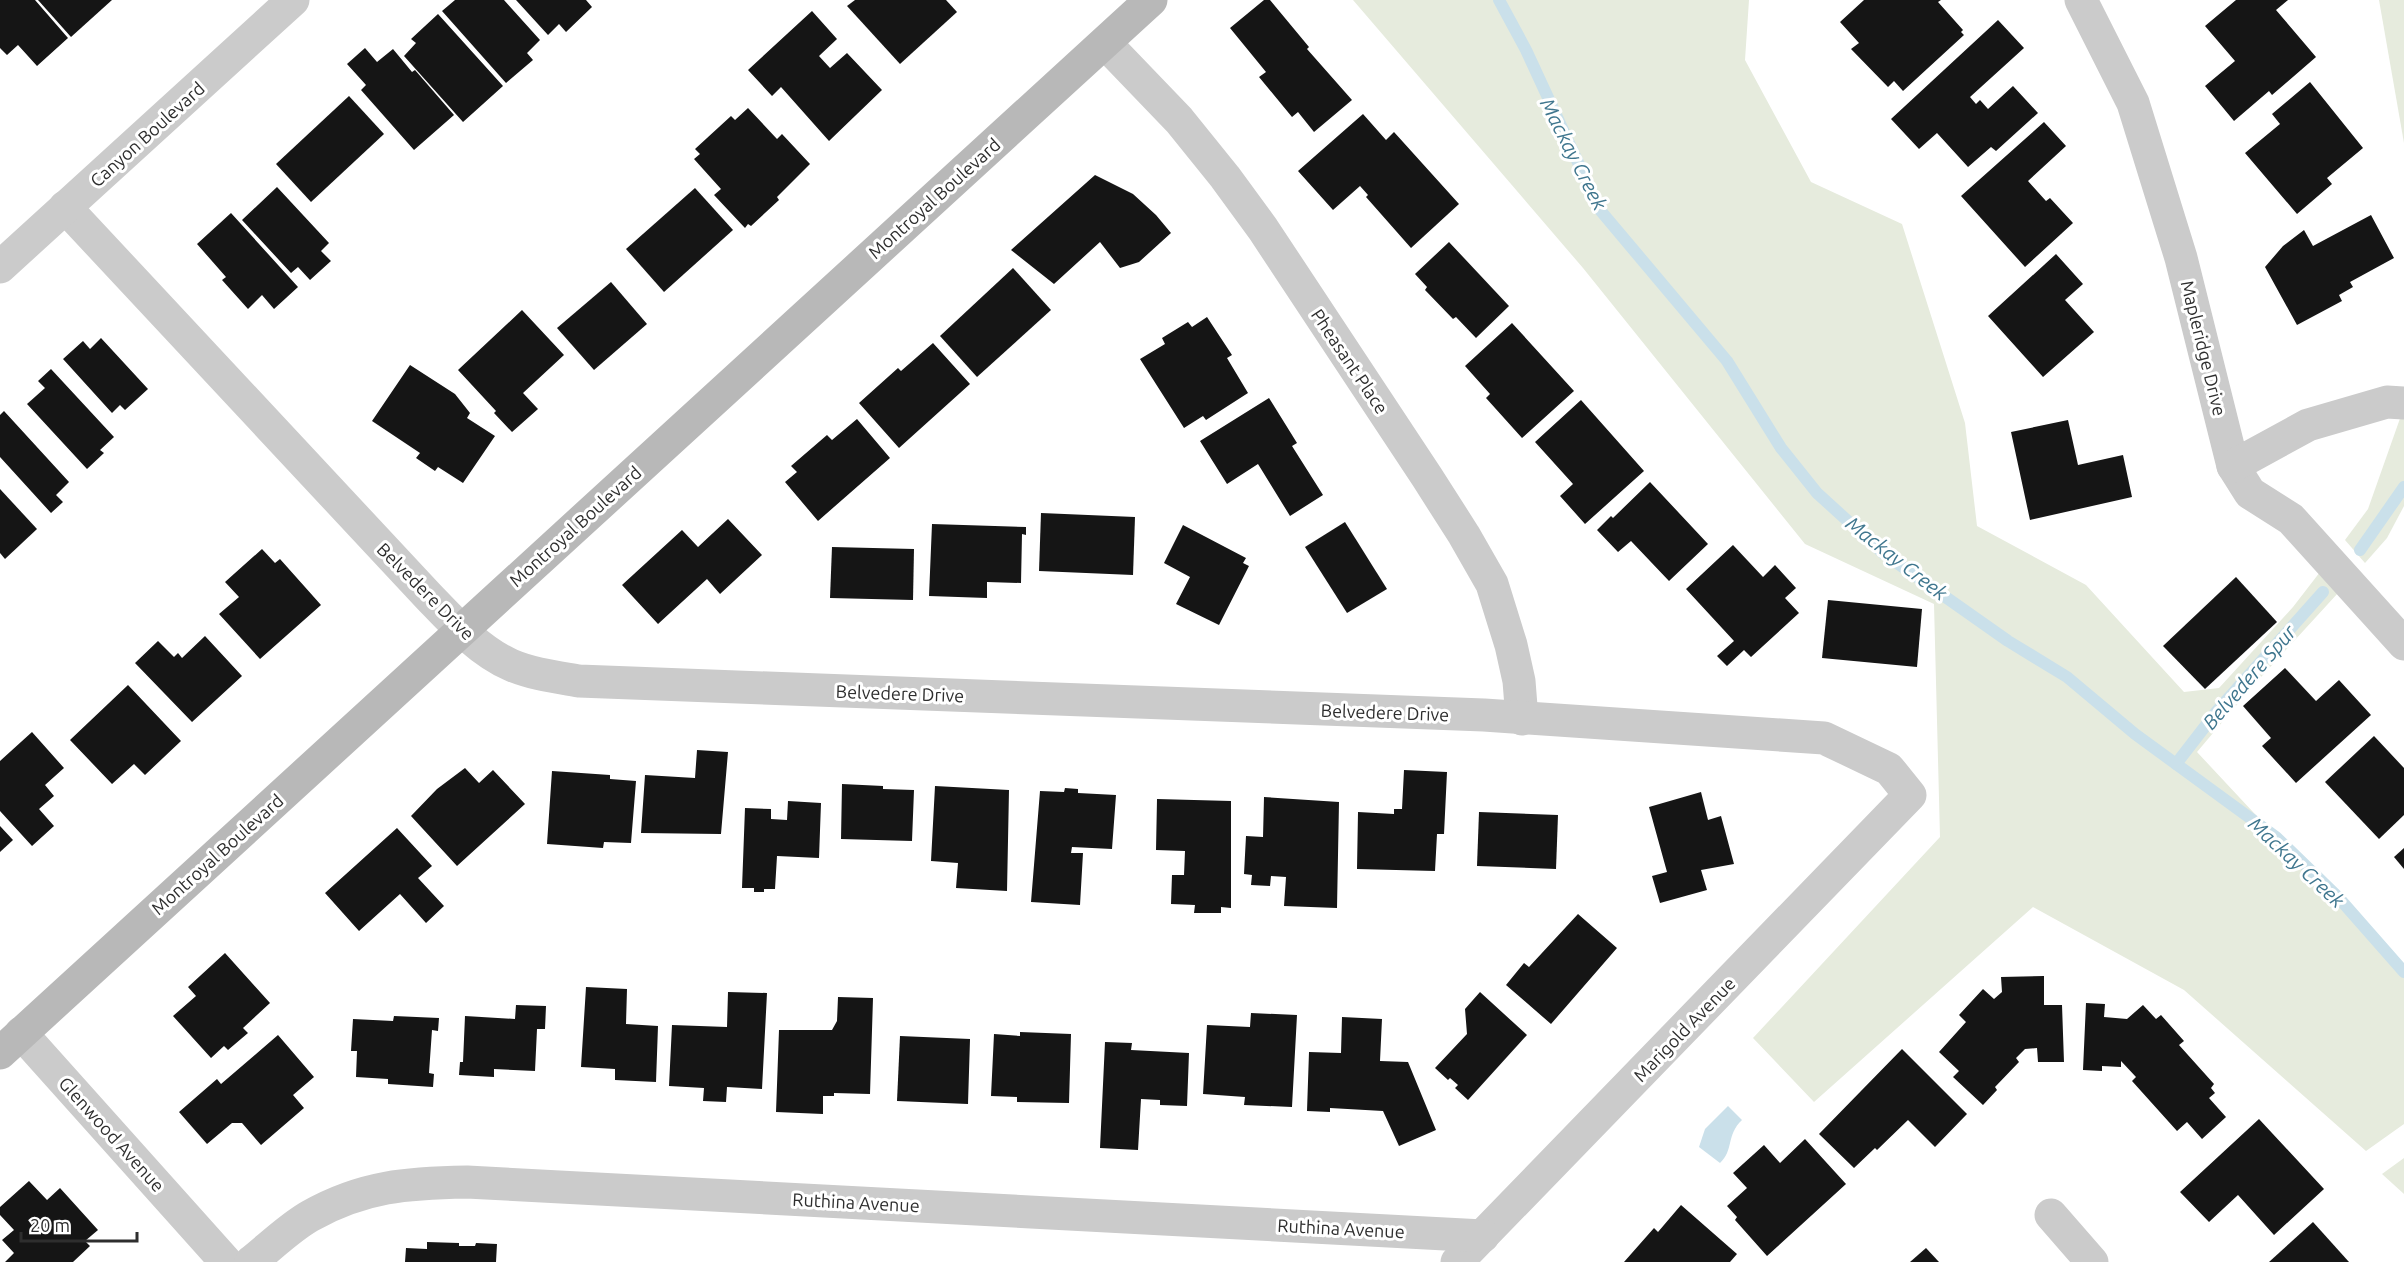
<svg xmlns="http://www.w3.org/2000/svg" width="2404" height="1262" font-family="Ubuntu,sans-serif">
  <rect width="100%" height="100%" fill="#fff"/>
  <g fill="#e6ebdd">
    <polygon points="1353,0 1749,0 1745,60 1811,182 1902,224 1965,423 1977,526 2086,585 2184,692 2219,688 2293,607 2320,572 2338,593 2251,688 2197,752 2404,974 2404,1124 2366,1151 2184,990 2033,907 1814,1102 1753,1038 1940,837 1934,604 1805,544 1583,268"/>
    <polygon points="2379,0 2404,0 2404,143"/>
    <polygon points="2404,395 2404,506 2387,538 2365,563 2345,540 2368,509 2403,410"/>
    <polygon points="2404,1158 2404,1194 2382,1174"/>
  </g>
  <path fill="#cae0ea" d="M1728 1106 1742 1120C1726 1135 1734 1150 1720 1163L1699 1147 1705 1129Z"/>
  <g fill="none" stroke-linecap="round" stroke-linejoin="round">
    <g stroke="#cae0ea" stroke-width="12">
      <polyline points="1499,0 1526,50 1600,210 1727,361 1781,448 1817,493 1883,553 2008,641 2067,677 2135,734 2276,837 2338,897 2404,972"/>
      <polyline points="2360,550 2404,487"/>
      <polyline points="2176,764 2217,711 2323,592"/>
    </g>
  </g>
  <g fill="#151515">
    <polygon points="0,0 35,0 68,38 37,66 18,45 7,55 0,48"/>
    <polygon points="38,0 112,0 71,37"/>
    <polygon points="455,0 504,0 540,40 527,53 533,60 506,83 442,11"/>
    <polygon points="516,0 586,0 592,7 566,32 559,24 548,35"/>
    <polygon points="855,0 946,0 957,12 900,64 847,6"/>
    <polygon points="1264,0 1270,0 1309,47 1307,49 1352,100 1314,132 1298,112 1292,117 1259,77 1266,72 1230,28"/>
    <polygon points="1864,0 1941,0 1938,2 1963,30 1961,32 1964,35 1903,91 1894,81 1888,87 1851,49 1859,43 1840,22"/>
    <polygon points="2236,0 2288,0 2276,10 2316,57 2272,95 2269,91 2234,121 2205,86 2235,61 2205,26"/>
    <polygon points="812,11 837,39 819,56 830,68 847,53 882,90 829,141 781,87 772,96 748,70"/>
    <polygon points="438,14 503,86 463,122 404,56 416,43 411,39"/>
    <polygon points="1998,20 2024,48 1970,97 1976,104 1980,100 1988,109 2013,86 2038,113 1996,151 1991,147 1968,167 1937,133 1919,149 1891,119"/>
    <polygon points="365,48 377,62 393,49 412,72 415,70 454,115 414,150 361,90 366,85 347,64"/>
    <polygon points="2310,82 2363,148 2327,178 2332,184 2297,214 2245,153 2280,124 2272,114"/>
    <polygon points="349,96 384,134 311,202 276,164"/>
    <polygon points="748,108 777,139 782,134 810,164 777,197 779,200 751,226 748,224 745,228 714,195 721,189 694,159 700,154 695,149 731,116 735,120"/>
    <polygon points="1363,114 1386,140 1394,132 1459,204 1411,248 1366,197 1368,195 1360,186 1333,210 1298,171"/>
    <polygon points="2044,122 2066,146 2028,181 2046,201 2050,198 2073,223 2025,267 1961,196"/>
    <polygon points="1095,175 1133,194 1156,215 1171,233 1139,262 1120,268 1100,242 1054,284 1011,250"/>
    <polygon points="277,187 329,243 321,251 331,261 310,280 298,267 291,273 242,220"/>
    <polygon points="695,188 733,230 664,292 626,249"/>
    <polygon points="231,213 298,287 274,309 262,295 248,309 222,280 226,277 197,244"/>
    <polygon points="2371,215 2394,258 2350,282 2353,287 2339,295 2342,301 2297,325 2265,267 2283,246 2304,230 2313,246"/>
    <polygon points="1449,242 1509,306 1476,338 1456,317 1453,319 1425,290 1427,287 1415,274"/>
    <polygon points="2056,254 2083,284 2065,300 2094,332 2043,377 1988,316"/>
    <polygon points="1013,268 1051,310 977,377 940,336"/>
    <polygon points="611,282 647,324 594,370 557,328"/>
    <polygon points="522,310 564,355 523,393 538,409 512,432 494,413 496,411 458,370"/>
    <polygon points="1207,317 1232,355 1227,358 1248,393 1206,420 1203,416 1184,428 1140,359 1165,344 1162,338 1188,322 1192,327"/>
    <polygon points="1512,323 1574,391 1522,438 1486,398 1490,394 1465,366"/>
    <polygon points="101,338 148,389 125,410 120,405 112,413 63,359 83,341 90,349"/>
    <polygon points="933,343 970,384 899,448 859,403 898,368 901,371"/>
    <polygon points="410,365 455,394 470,413 467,418 495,436 463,483 438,467 435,471 416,458 420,453 372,421"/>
    <polygon points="51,369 114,437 100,450 104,453 87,469 27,404 45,388 38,381"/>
    <polygon points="1269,398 1297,443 1292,446 1323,495 1290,516 1258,464 1227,484 1200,441"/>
    <polygon points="1581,400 1644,471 1585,524 1560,496 1573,484 1535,442"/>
    <polygon points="4,411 69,482 56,495 63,502 51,513 0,457 0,415"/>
    <polygon points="857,419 890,458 818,521 785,482 797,472 791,466 827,435 832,440"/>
    <polygon points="2068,420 2078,465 2123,455 2132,497 2030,520 2011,432"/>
    <polygon points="1650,482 1708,544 1669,581 1631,541 1618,552 1597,530 1611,516 1613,518"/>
    <polygon points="0,489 37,529 5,559 0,553"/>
    <polygon points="1041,513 1135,517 1133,575 1039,571"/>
    <polygon points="728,519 762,555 720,594 707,579 658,624 622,585 682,530 698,547"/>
    <polygon points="1345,522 1387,589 1347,613 1305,547"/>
    <polygon points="932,524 1026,527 1026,535 1022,534 1021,583 987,582 987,598 929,596"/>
    <polygon points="1183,525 1246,558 1243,563 1249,566 1219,625 1176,604 1190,577 1164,563"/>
    <polygon points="1733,545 1763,577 1775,565 1796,588 1785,598 1799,613 1751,657 1744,650 1727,666 1717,656 1734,641 1686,589"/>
    <polygon points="832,547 914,549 913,600 830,598"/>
    <polygon points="262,549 275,563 280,559 321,605 260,659 219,614 239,597 225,582"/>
    <polygon points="2236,577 2277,622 2205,689 2163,646"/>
    <polygon points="1828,600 1922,609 1917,667 1822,658"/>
    <polygon points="205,636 242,676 192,722 135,663 158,641 174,657 178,653 182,658"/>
    <polygon points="2285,668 2316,701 2339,680 2371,715 2296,783 2262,746 2271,738 2243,706"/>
    <polygon points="128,685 181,741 145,775 134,764 112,784 70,740"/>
    <polygon points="32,732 64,768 45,785 54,796 39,809 54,826 32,846 0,811 0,761"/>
    <polygon points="2374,736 2404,768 2404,815 2379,839 2325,782"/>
    <polygon points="697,750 728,752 721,834 641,833 645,775 695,778"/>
    <polygon points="465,768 479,783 493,770 525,804 457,866 411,816 437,789"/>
    <polygon points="1404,770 1447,772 1444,834 1437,834 1435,871 1357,869 1358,812 1394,814 1394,809 1402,809"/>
    <polygon points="552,771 610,775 610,779 636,781 631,843 604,842 603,848 547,844"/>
    <polygon points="842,784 883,786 883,789 914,790 912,841 841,839"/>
    <polygon points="935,786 1009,790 1007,891 956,888 958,863 931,861"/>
    <polygon points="1065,788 1078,789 1078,793 1116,795 1112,849 1072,847 1071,853 1083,853 1080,905 1031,902 1040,791 1064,792"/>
    <polygon points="1701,792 1708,820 1721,816 1734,864 1701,870 1707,890 1660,903 1652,876 1667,872 1649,807"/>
    <polygon points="1264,797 1339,802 1337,908 1284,906 1286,877 1271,876 1270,886 1251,885 1252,875 1244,874 1246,836 1263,837"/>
    <polygon points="1157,799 1231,801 1231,908 1221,907 1221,913 1194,913 1195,905 1171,904 1172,875 1184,875 1185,851 1156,850"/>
    <polygon points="788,801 821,803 819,858 777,856 775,889 764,889 764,892 754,892 754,888 742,888 745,808 771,809 771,819 787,820"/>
    <polygon points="1479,812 1558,815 1556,869 1477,866"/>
    <polygon points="0,826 13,840 0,852"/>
    <polygon points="397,828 432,866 418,878 444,906 426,923 400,894 359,931 325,893"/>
    <polygon points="2404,848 2404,869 2394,857"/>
    <polygon points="1578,914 1617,948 1551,1024 1506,985 1524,963 1529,967"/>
    <polygon points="225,953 270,1003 243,1028 248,1033 228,1050 224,1046 211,1058 173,1016 196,996 188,987"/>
    <polygon points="2044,976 2044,1005 2062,1005 2064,1062 2038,1062 2037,1048 2025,1049 2016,1058 2019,1062 1995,1087 1997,1090 1983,1105 1953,1077 1959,1071 1939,1052 1966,1022 1959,1015 1983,989 1994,999 2002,992 2001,977"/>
    <polygon points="586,987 627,989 626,1024 658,1026 656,1082 615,1080 615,1069 581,1067"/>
    <polygon points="728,992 767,993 762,1089 727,1087 726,1102 703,1101 704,1088 669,1086 672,1025 727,1027"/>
    <polygon points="1480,992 1527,1035 1468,1100 1455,1088 1458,1085 1450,1078 1448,1080 1435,1068 1467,1034 1465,1009"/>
    <polygon points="838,997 873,998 870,1094 834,1093 834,1096 823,1096 823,1114 776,1112 779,1030 832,1030 837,1021"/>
    <polygon points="2086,1003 2105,1004 2104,1017 2127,1019 2143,1005 2156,1019 2161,1015 2184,1041 2179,1045 2214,1084 2211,1088 2215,1093 2209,1098 2226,1117 2202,1139 2187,1122 2177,1131 2132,1081 2136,1077 2121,1061 2121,1067 2102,1066 2102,1071 2083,1070"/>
    <polygon points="516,1005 546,1006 545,1029 537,1029 535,1071 494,1069 494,1077 459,1075 460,1062 463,1062 465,1016 515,1019"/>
    <polygon points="1251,1013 1297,1015 1292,1107 1244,1105 1245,1097 1203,1094 1207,1025 1250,1027"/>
    <polygon points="394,1016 439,1018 438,1031 432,1030 429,1073 434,1074 433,1087 388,1084 388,1079 356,1077 357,1051 351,1051 353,1019 393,1021"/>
    <polygon points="1342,1017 1382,1019 1380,1061 1408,1062 1436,1130 1399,1146 1383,1111 1330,1108 1330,1112 1307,1111 1309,1052 1341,1053"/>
    <polygon points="1020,1032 1071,1034 1069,1103 1017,1102 1017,1097 991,1096 994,1034 1020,1036"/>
    <polygon points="278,1035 314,1077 293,1095 304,1108 261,1145 242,1123 232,1123 207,1144 179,1112 217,1079 221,1084"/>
    <polygon points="900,1036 970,1039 968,1104 897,1101"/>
    <polygon points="1105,1042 1132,1043 1131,1050 1189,1053 1187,1106 1160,1105 1160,1100 1141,1099 1138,1150 1100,1148"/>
    <polygon points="1902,1049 1967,1114 1935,1147 1908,1120 1877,1150 1875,1148 1854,1168 1819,1134"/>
    <polygon points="2259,1119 2324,1189 2274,1235 2238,1195 2209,1222 2180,1192"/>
    <polygon points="1805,1139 1846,1184 1767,1256 1735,1220 1737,1217 1727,1206 1747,1188 1733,1173 1764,1145 1780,1163"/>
    <polygon points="29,1181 47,1200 60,1188 98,1230 85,1241 90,1246 73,1262 5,1262 14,1253 2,1240 14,1230 0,1215 0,1207"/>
    <polygon points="1681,1205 1737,1254 1730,1262 1624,1262 1654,1228 1658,1232"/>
    <polygon points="2313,1222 2349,1262 2269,1262"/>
    <polygon points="427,1242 459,1243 459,1246 475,1246 476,1243 497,1244 496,1262 405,1262 406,1248 427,1249"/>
    <polygon points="1926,1248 1939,1262 1910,1262"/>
  </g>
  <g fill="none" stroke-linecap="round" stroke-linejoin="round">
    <g stroke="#cbcbcb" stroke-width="33">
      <polyline points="2081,0 2133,103 2181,258 2233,466 2250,493 2291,519 2404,644"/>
      <polyline points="1105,43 1179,120 1225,177 1263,229 1427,477 1464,535 1492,584 1511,645 1519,681 1522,719"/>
      <path d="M65 207 429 597C453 622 479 651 511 665 532 674 556 677 579 681L1484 715 1824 738 1889 769 1910 795 1457 1262"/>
      <polyline points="0,267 293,0"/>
      <polyline points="2233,466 2308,425 2387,402 2404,403"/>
      <polyline points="21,1033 226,1262"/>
      <polyline points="2051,1215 2092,1262"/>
      <path d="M251 1262C270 1247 289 1228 310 1216 363 1186 408 1183 467 1182L1483 1236"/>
    </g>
    <polyline stroke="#b8b8b8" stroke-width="33" points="0,1053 1151,0"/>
  </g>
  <g text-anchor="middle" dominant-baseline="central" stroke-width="6" stroke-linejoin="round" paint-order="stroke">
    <g font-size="18" fill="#2e2e2e" stroke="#fff">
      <text transform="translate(147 134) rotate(-42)">Canyon Boulevard</text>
      <text transform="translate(934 198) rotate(-42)">Montroyal Boulevard</text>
      <text transform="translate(2204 348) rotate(76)">Mapleridge Drive</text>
      <text transform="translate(1350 361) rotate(56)">Pheasant Place</text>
      <text transform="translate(575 526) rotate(-42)">Montroyal Boulevard</text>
      <text transform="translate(426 591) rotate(45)">Belvedere Drive</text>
      <text transform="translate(900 693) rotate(2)">Belvedere Drive</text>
      <text transform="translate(1385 712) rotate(2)">Belvedere Drive</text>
      <text transform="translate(217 854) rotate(-42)">Montroyal Boulevard</text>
      <text transform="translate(1684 1029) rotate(-46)">Marigold Avenue</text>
      <text transform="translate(112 1134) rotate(48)">Glenwood Avenue</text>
      <text transform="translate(856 1202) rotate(3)">Ruthina Avenue</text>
      <text transform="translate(1341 1228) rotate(3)">Ruthina Avenue</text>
    </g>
    <g font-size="20" font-style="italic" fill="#3f768e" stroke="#fff">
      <text transform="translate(1574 154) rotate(63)">Mackay Creek</text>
      <text transform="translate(1897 558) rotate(38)">Mackay Creek</text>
      <text transform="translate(2249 677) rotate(-49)">Belvedere Spur</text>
      <text transform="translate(2297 862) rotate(43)">Mackay Creek</text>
    </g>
  </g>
  <path d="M21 1232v9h116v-9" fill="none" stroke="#2e2e2e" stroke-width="3"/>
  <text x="30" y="1232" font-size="18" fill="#2e2e2e" stroke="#ffffff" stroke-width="4.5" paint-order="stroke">20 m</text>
</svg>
